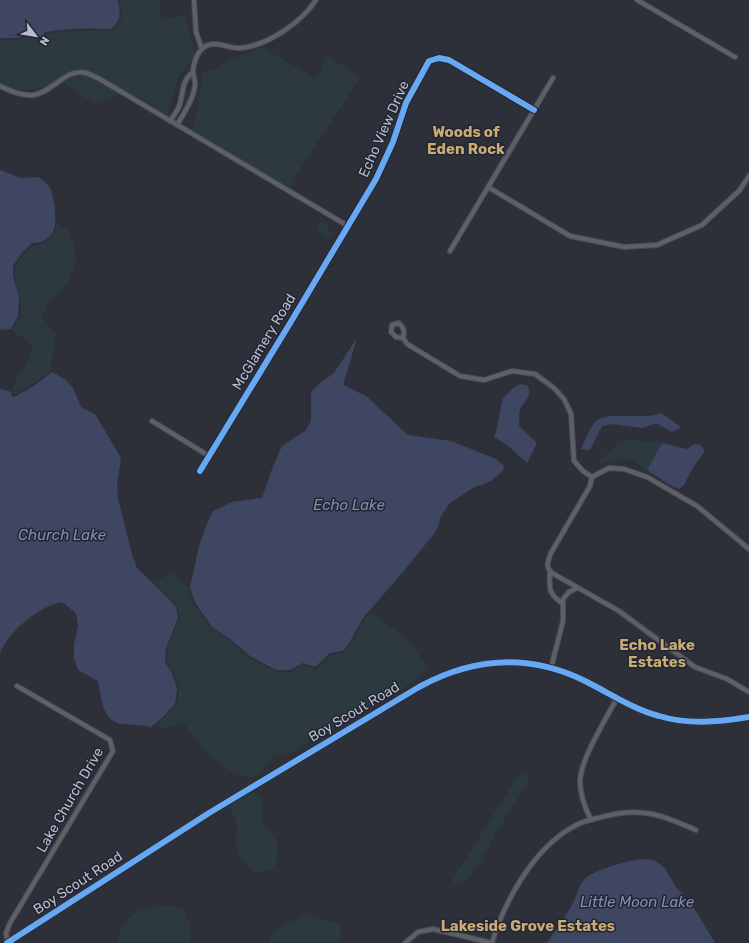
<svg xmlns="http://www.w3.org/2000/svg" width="749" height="943" font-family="Rubik,sans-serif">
  <rect width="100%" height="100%" fill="#2e3039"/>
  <g fill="#2c3a40">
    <path d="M120 0H162L160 5 161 20 176 18 179 16 185 17 187 20 189 32 195 50 193 59 179 75 167 115 193 130 201 87 202 71C219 71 217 66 231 59 241 55 252 50 263 48L315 78 321 72 324 58 327 56 361 76 293 180 290 189 99 76C73 65 72 73 51 84 36 93 15 91 0 83V40H18L32 35 42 40 47 34 54 33 100 30 112 31C125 21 122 14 120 0Z"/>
    <polygon points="76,75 85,75 121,94 95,103 82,96 65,83 61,83"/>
    <path d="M321 222C326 225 330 228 331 234L329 238 321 234 318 228 319 224Z"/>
    <path d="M56 223 67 230 71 238 75 249 76 264 68 281 60 292 48 302 42 317 56 334 50 371C39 380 27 388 14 394 10 383 24 371 28 360 30 355 31 350 32 345L12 330C15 326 19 321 20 316 24 299 12 279 16 267 18 258 27 251 33 245 45 245 56 236 56 223Z"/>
    <polygon points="626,440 633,440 662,443 647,470 632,460 620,459 596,464 619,442"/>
    <path d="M169 574 177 577 188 588 194 605 211 628 229 640 248 658 276 672H290L303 665 316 669 331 655 344 653C355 640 360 624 371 612L408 640 429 669 401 690 355 713 291 753H274L259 776 247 778 233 772 214 759 198 742 183 722 162 729 157 725 177 705 179 687 173 671 167 661 168 648 180 618 177 605 155 582Z"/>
    <polygon points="520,773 530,779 495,834 489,847 469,878 461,884 454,885 453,879"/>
    <path d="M251 791 262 798 263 822 277 842V860L273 869 255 873C247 866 239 859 237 848 234 829 243 827 229 808L241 796Z"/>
    <path d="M171 906 184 909 190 927 189 943H116C125 911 141 907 171 906Z"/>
    <polygon points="306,914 341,925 340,943 269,943 273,932 287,923"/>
  </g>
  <g fill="#3f4662">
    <path d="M0 0H118C120 13 122 20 111 29 90 28 66 28 45 32L41 38 32 33 18 38H0Z"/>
    <path d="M0 170 20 178 39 177C42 180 48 184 50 188 54 195 57 221 54 229 51 239 41 243 32 243L21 254 13 266V276L19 297 18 316 11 329 0 330Z"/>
    <polygon points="357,338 343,385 366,396 408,435 451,441 496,459 504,466 502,472 491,481 473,488 450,503 441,516 438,527 433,535 403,572 363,618 348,645 343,651 330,653 315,667 303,663 290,670 276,670 250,656 230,639 212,627 196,604 190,588 199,546 206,526 213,511 232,502 262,498 272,469 282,446 306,430 311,421 311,392 319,384 334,373"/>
    <path d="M52 372 66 380 73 388 81 407 95 414 121 458 117 486 118 499 132 554 137 568 164 594 176 607 178 618 166 648 165 662 171 671 177 688 175 704 162 718 151 727C141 725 132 725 122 724 101 720 102 698 98 681L78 670 74 658V645L78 625 76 613 62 602C39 606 9 631 0 653V389L9 391 12 393 11 396 14 397C28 390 40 382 52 372Z"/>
    <path d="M521 384 528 386C532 399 524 400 520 410 519 414 519 421 519 426L537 443 527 463 507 445 494 437C499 424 499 411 503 398 512 392 509 388 521 384Z"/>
    <path d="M661 413 681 427 672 432 656 423 643 428 611 424 602 426 590 450 581 449C584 442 591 426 596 421 612 410 644 421 661 413Z"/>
    <polygon points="662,443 687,449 694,444 701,445 705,451 692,469 684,485 679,489 670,485 647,470"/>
    <path d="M640 859 654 860 664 867 676 887 694 908 715 943H547C555 931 563 919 571 907 577 897 578 884 587 877 600 868 624 862 640 859Z"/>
  </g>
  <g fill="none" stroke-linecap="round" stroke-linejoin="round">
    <g stroke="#4a4c52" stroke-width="6">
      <g id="street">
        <polyline points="194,0 196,32 202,49"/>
        <polyline points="637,0 735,57"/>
        <path d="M0 86C10 91 21 96 33 95 52 93 65 68 86 73 90 74 94 77 98 78L348 226"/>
        <path d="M170 121C174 115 178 110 180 104 183 92 182 80 193 72"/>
        <path d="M177 125C184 113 193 100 195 86 196 81 193 76 193 71 193 65 197 53 202 49 213 38 228 49 240 48 267 46 302 22 316 0"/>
        <polyline points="488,187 570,236 624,247 657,245 702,225 739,191 749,176"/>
        <polyline points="450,251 553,78"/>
        <path d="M403 338 396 337 391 332 392 325 399 323C404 328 405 331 403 338L407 344 460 376 484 380 512 371 535 374 554 388 564 399 571 414 574 461 583 471 592 477"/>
        <polyline points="152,421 209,456"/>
        <polyline points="200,471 292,320 376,179 393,142 406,103 429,61 439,58 449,60 534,110"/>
        <path d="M749 549 697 506 647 477 624 469 609 468 592 477 590 486 551 553C548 561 545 567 552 573L619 611 695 667 727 679 749 692"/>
        <path d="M550 571C549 588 548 593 562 603"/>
        <polyline points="551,668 563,621 563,599 569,592 577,588"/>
        <path d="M591 820C585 808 580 795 580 781 581 758 606 719 617 698"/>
        <polyline points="8,942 6,933 10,923 113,751 110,740 17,686"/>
        <polyline points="405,943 418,932 433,929 492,943"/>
        <path d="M492 943C504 902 533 850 571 828 580 822 592 819 602 817 616 813 631 811 645 813 663 815 679 823 696 830"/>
      </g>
    </g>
    <g stroke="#4c4d56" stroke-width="8">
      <path id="secondary" d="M7 943 209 813 419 687C474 657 530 653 587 682 611 694 633 709 659 716 689 725 718 722 749 717"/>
    </g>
    <use href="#street" stroke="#5e6068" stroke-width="4"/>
    <use href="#secondary" stroke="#5c5e66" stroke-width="5.5"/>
    <g stroke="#212534" stroke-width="8">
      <g id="cycleway">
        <polyline points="200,471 292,320 376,179 393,142 406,103 429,61 439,58 449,60 534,110"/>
        <path d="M7 943 209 813 419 687C474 657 530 653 587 682 611 694 633 709 659 716 689 725 718 722 749 717"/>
      </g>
    </g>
    <use href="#cycleway" stroke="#66a8f1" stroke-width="6"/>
  </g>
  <g text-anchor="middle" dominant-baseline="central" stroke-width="3" stroke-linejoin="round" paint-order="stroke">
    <g font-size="14" fill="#b9bcc9" stroke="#212534">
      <text transform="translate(384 129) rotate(-66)">Echo View Drive</text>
      <text transform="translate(264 342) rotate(-59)">McGlamery Road</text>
      <text transform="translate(354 712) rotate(-31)">Boy Scout Road</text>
      <text transform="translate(70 800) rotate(-60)">Lake Church Drive</text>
      <text transform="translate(78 883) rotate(-33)">Boy Scout Road</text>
    </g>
    <g font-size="15" font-weight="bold" fill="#caac73" stroke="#212534">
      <text x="466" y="132">Woods of<tspan x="466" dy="17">Eden Rock</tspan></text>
      <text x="657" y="645">Echo Lake<tspan x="657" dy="17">Estates</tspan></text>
      <text x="528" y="926">Lakeside Grove Estates</text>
    </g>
    <g font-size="15" font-style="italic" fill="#858dad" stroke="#212534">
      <text x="349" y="505">Echo Lake</text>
      <text x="62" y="535">Church Lake</text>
      <text x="637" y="902">Little Moon Lake</text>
    </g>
  </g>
  <g transform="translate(36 36) rotate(121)" stroke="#212534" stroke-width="3" paint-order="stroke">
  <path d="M0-3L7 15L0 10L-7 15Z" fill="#b9bcc9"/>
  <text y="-6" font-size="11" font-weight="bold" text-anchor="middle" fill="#b9bcc9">N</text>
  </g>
</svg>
